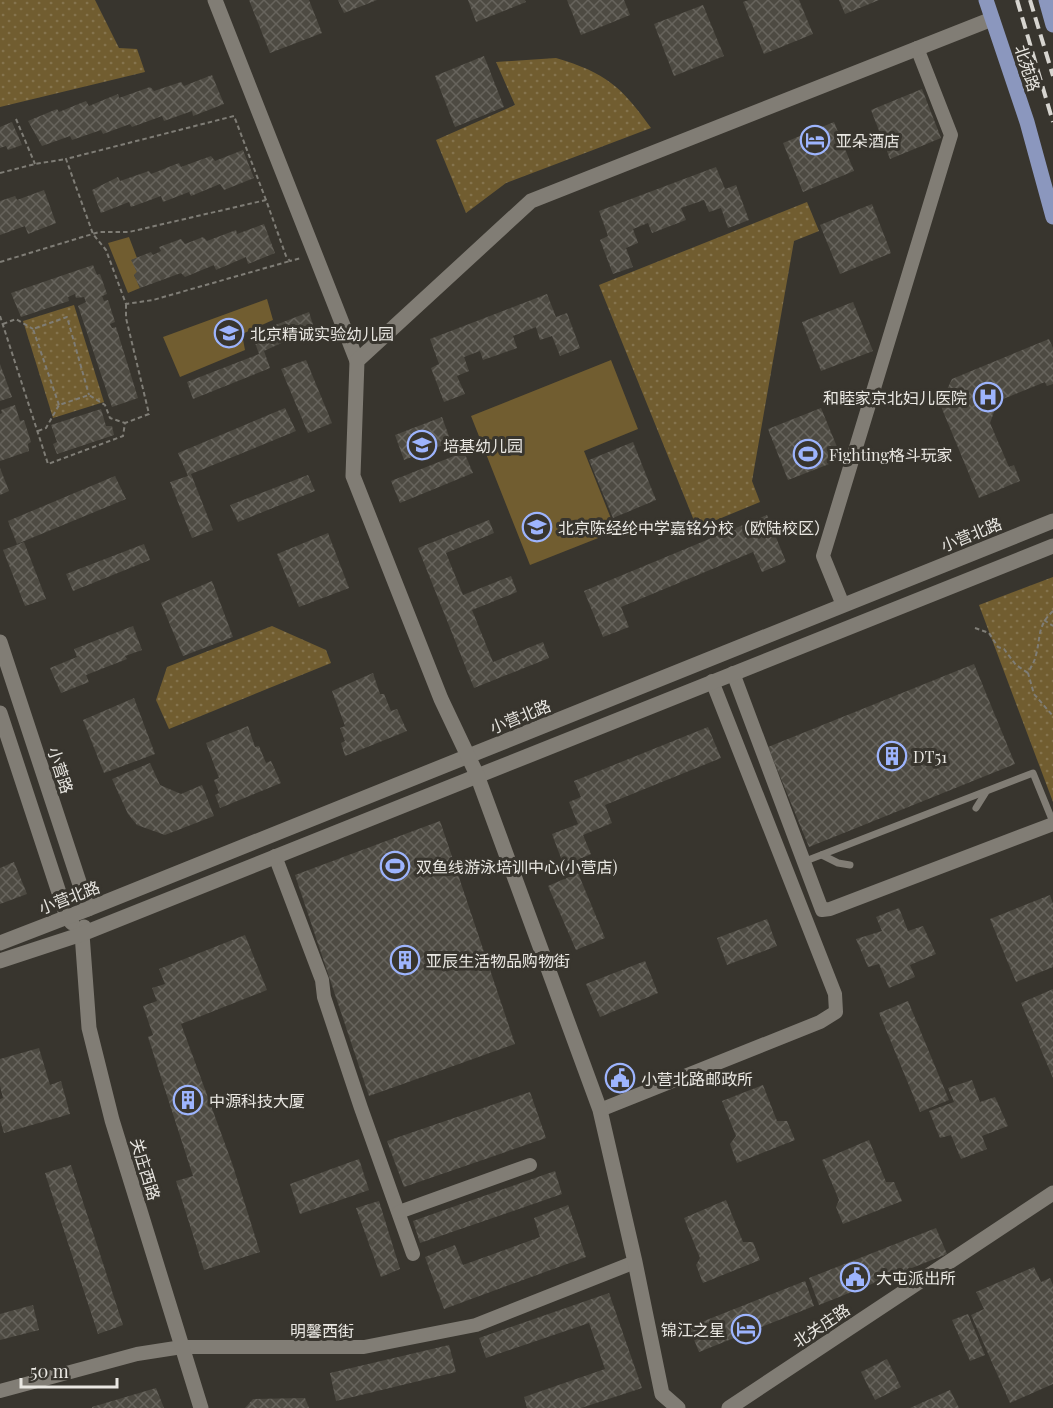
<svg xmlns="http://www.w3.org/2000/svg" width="1053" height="1408" font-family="'Playfair Display','Noto Sans SC',serif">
  <defs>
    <pattern id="park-dots" width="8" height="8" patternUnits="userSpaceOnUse" patternTransform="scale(1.5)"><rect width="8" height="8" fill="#715d30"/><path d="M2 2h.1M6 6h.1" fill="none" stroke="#85744e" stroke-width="1.8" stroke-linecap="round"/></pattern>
    <pattern id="building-cross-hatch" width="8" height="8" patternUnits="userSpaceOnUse" patternTransform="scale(1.5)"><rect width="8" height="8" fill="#4d4a42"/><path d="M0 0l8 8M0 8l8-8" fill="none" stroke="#67645d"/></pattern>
  </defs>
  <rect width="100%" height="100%" fill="#38352e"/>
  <g fill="#715d30">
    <polygon points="129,237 137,258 132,260 137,272 134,275 140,288 128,293 108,243"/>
    <polygon points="267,299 273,320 242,334 245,350 180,377 163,337"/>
    <polygon points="611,360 638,429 584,451 616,531 530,565 471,416"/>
  </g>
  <g fill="url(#park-dots)">
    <polygon points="0,0 95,0 119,48 137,49 145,72 0,107"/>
    <path d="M556 58C606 73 621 86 651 128L506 183 466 213 436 140 515 105 496 62Z"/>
    <polygon points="807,202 819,231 794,241 752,481 760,502 697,528 599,285"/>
    <polygon points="74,305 104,402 53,418 23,321"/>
    <polygon points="1053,577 1053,802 979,605"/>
    <polygon points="272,626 326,650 331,663 169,729 156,700 167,667"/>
  </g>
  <g fill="url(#building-cross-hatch)">
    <polygon points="249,0 309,0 322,33 270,53"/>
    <polygon points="338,0 377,0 344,13"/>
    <polygon points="468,0 525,0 526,2 476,22"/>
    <polygon points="567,0 624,0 630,15 581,35"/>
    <polygon points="749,0 799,0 813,34 764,54 743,2"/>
    <polygon points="839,0 879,0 845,14"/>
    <polygon points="703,5 724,56 674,76 654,24"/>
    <polygon points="484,56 504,107 455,127 435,76"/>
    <polygon points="212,75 224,104 193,116 192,111 164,121 162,116 132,127 130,124 103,134 101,130 72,140 70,136 42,146 28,121 57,109 59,112 86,101 89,106 118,94 119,98 150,87 154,91 181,82 184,86"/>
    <polygon points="922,89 941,138 890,159 871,110"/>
    <polygon points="12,122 22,145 8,150 6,146 0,148 0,127"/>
    <polygon points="834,122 854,171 803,192 783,143"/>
    <polygon points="243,150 254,178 224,190 220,184 191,196 189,192 163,202 161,196 131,207 129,202 101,213 92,190 118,177 120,181 149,171 151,174 179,163 181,167 211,156 215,161"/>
    <polygon points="716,167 725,189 736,185 749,220 728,228 721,208 709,212 704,200 681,208 686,220 652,233 648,223 633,229 638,243 626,248 633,267 613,274 600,240 608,236 599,211"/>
    <polygon points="44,190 56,223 28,234 25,226 0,235 0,201 15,196 17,200"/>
    <polygon points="872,204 891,253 840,274 820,225"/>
    <polygon points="264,224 275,253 248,264 246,257 216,270 214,265 185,277 181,273 140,288 134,275 137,272 131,260 151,252 153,255 161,251 159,247 181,239 185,244 203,237 207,241 236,230 237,234"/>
    <polygon points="93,265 97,275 100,274 107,294 102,296 104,301 108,300 115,322 110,324 112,328 116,327 138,398 112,407 78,306 86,302 84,297 76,298 75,294 68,297 69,301 21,317 11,293"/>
    <polygon points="547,294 556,317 567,313 580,348 560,356 552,336 540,340 536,327 513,336 517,348 483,360 480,351 464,357 469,371 457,376 465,394 444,402 431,368 439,364 430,339"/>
    <polygon points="853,302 873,351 821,371 802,322"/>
    <polygon points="309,312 314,328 264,351 270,368 193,399 187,382 259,354 252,334"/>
    <polygon points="1049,339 1053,348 1053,384 1047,386 1045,382 998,401 990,423 1009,467 1014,465 1020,481 979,498 940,404 952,379"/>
    <polygon points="306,360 332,423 308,433 281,369"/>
    <polygon points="0,364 12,397 0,401"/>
    <polygon points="15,405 20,421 24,420 31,442 28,444 29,451 0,461 0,414 2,413 1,410"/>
    <polygon points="285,408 296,431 191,474 213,530 192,538 170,482 188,476 178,453"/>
    <polygon points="821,408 842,459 788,480 768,429"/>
    <polygon points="101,409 106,426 112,426 114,435 57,454 53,444 57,442 51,425"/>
    <polygon points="442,417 451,442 404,460 395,435"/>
    <polygon points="633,442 656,500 613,518 589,460"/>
    <polygon points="464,452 473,473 400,503 391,481"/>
    <polygon points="0,468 9,491 0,495"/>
    <polygon points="308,475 315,491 238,522 230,505"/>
    <polygon points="115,476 126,499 17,544 8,521"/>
    <polygon points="767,515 786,562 762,572 753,552 621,607 629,627 603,637 584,591"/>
    <polygon points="489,520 494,533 446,553 463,595 511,576 517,592 472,610 493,662 543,642 549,658 474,688 418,548"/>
    <polygon points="328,533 349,588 299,607 277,554"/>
    <polygon points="24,542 46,599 25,606 3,550"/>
    <polygon points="144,544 150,560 73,591 66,574"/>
    <polygon points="212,581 233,637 183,656 161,603"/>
    <polygon points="133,626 142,650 125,656 127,659 86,675 89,682 61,693 50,668 77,657 74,649"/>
    <polygon points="974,664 1015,764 809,847 768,747"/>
    <polygon points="373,673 380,694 384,694 391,711 397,709 407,731 345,756 341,743 345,741 340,728 345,726 332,691"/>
    <polygon points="134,698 155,754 104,773 83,720"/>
    <polygon points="248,726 255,747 259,746 266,763 271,761 281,783 220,808 215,795 219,793 214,780 219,778 206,743"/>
    <polygon points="708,727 721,758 605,805 612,823 583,835 591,854 564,866 552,834 578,824 569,802 581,797 574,781"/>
    <polygon points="150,763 160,785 181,794 202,785 214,816 165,835 137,825 128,814 112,779"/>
    <polygon points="440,821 515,1044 369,1096 295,875"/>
    <polygon points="14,862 27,894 0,904 0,868"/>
    <polygon points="578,873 605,938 576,950 548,886"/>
    <polygon points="1050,895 1053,904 1053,967 1016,982 990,919"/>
    <polygon points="899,908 908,931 923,926 936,954 910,965 915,977 889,988 879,964 868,967 856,939 882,931 876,917"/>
    <polygon points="767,919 777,946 727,965 717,938"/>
    <polygon points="245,935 267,990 181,1024 232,1163 260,1252 204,1270 176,1181 193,1176 148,1037 153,1035 143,1006 157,1001 152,988 165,984 159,969"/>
    <polygon points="645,961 658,993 600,1017 586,984"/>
    <polygon points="1053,989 1053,1078 1021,1003"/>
    <polygon points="908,1001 949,1100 920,1112 879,1013"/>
    <polygon points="39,1048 50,1085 61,1081 70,1114 4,1133 0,1120 0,1099 3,1098 0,1086 0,1059"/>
    <polygon points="972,1080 980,1102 995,1097 1008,1126 982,1136 987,1149 961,1159 951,1135 940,1138 929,1111 954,1102 948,1088"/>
    <polygon points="763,1085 777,1121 787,1121 795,1140 737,1163 730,1144 736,1136 722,1101"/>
    <polygon points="530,1092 546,1138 404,1187 387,1141"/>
    <polygon points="869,1140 886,1182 894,1182 902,1201 843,1224 836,1207 839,1200 822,1160"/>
    <polygon points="359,1159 369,1190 300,1214 290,1184"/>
    <polygon points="71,1165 123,1325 98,1334 45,1173"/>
    <polygon points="555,1171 562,1194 420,1243 413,1221"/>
    <polygon points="726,1200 743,1242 753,1242 760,1260 703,1283 696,1265 700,1258 684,1218"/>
    <polygon points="379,1201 400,1269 381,1277 356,1208"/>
    <polygon points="568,1205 586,1257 444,1309 425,1257 455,1245 463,1265 540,1237 534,1218"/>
    <polygon points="936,1228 947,1254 819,1305 809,1278"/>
    <polygon points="1034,1267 1041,1282 1050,1278 1053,1285 1053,1384 1010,1403 971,1315 984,1309 976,1292"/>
    <polygon points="805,1281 814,1306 699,1352 689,1327"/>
    <polygon points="609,1293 642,1388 581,1408 527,1408 524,1397 605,1369 589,1323 486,1358 479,1338"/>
    <polygon points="33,1305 39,1330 0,1340 0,1314"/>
    <polygon points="968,1314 985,1355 970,1361 952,1320"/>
    <polygon points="449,1345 456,1372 336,1401 330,1373"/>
    <polygon points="887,1359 901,1387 875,1400 861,1372"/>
    <polygon points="156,1388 164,1408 92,1408 92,1407"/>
    <polygon points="950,1390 959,1408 910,1408"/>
    <polygon points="305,1398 309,1408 245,1408 253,1399"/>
  </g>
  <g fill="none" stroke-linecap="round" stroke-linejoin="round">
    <g stroke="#7f7d76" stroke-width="2" stroke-dasharray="4.5 3" stroke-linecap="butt">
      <polyline points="16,119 35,164"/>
      <polyline points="0,173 35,164 66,159"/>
      <polyline points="266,200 234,116 66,159 93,234 106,250 126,304 153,300 290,261"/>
      <polyline points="0,262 99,232 129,232 266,200 286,256 290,261 301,258"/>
      <polyline points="0,316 48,464 123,436 125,423 149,414 126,318 126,304"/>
      <polyline points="3,324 16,319 33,329"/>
      <polyline points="59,405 33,329 67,317 89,395"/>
      <polyline points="38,431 46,428 59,405 89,395 105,405 110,418 125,423"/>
      <path d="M1053 611C1037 626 1041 636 1036 655 1035 661 1031 667 1028 673L1034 694 1053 716"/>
      <polyline points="1044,620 1053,626"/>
      <polyline points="975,628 989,633 998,647 1004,649 1016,665 1028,673"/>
    </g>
    <g stroke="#817d75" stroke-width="7">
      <polyline points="976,808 986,792"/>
      <polyline points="822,855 838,863 850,865"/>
      <polyline points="803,862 1033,773 1053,822"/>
    </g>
    <g stroke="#817d75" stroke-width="14">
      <polyline points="843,605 823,556 951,135 917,48"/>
      <polyline points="733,673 822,910 830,909 1053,824"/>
      <polyline points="275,856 322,980 324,997 361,1108 413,1254"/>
      <polyline points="600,1110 820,1022 836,1012 835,994 712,681"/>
      <polyline points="399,1212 530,1165"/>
      <polyline points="0,1391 137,1354 182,1347 364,1347 476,1325 635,1262"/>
    </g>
    <g stroke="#817d75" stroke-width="15">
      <polyline points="215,0 357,361"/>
      <polyline points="0,642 88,909"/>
      <polyline points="0,713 67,917 72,923"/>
      <polyline points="84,927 82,934 89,1028 112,1120 201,1408"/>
      <polyline points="0,943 88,909 1053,521"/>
      <polyline points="0,961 82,934 1053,546"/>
      <polyline points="678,1408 662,1394 635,1262 600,1110 477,775 441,699 353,476 357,361 531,201 992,19"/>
      <polyline points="729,1408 1053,1193"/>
    </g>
    <g stroke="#8b97be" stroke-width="15">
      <polyline points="986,0 1027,122 1053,217"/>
      <polyline points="1046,0 1053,25"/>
    </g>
    <g stroke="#d7d5d0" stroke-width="4" stroke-dasharray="12 6" stroke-linecap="butt">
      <polyline points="1017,0 1053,122"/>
      <polyline points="1030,0 1053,76"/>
    </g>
  </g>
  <defs>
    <g id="hotel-ring" transform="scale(1.5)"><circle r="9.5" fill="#38352e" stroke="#9db4fd" stroke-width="1.5"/><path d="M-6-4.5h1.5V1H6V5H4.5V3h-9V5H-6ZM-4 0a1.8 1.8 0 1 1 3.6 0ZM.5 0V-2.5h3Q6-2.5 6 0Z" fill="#9db4fd"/></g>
    <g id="school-ring" transform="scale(1.5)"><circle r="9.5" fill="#38352e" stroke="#9db4fd" stroke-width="1.5"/><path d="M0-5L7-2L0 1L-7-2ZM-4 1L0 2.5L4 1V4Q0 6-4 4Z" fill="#9db4fd"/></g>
    <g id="hospital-ring" transform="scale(1.5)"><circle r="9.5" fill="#38352e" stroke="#9db4fd" stroke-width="1.5"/><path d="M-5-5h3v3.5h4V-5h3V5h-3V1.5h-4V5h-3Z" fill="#9db4fd"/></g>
    <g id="stadium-ring" transform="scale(1.5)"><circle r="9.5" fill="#38352e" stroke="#9db4fd" stroke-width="1.5"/><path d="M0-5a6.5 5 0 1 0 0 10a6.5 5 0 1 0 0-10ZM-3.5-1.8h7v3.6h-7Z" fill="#9db4fd"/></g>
    <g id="building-ring" transform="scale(1.5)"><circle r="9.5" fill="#38352e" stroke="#9db4fd" stroke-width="1.5"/><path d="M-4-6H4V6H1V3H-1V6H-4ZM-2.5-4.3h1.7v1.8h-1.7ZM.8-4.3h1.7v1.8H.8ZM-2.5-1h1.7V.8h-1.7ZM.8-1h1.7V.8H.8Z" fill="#9db4fd"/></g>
    <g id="civic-ring" transform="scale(1.5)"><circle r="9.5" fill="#38352e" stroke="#9db4fd" stroke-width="1.5"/><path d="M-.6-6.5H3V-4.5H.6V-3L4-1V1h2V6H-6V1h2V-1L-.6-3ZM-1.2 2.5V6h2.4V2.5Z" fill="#9db4fd"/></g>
  </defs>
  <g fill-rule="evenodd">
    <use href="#hotel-ring" x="815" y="140"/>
    <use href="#school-ring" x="229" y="333"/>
    <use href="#hospital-ring" x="988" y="397"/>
    <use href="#school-ring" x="422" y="445"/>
    <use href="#stadium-ring" x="808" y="454"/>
    <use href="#school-ring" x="537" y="527"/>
    <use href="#building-ring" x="892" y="756"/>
    <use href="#stadium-ring" x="395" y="866"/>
    <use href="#building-ring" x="405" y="960"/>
    <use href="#civic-ring" x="620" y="1078"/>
    <use href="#building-ring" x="188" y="1100"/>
    <use href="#civic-ring" x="855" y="1277"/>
    <use href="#hotel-ring" x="746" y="1329"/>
  </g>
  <g text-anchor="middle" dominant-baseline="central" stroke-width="6" stroke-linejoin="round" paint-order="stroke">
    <g font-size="16" fill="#e9e7e2" stroke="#38352e">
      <text transform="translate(1028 68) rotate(72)">北苑路</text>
      <text transform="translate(971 534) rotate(-22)">小营北路</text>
      <text transform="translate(520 716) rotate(-22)">小营北路</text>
      <text transform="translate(61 770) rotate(72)">小营路</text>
      <text transform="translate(69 897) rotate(-21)">小营北路</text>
      <text transform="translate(146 1169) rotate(73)">关庄西路</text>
      <text transform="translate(821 1325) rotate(-34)">北关庄路</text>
      <text x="322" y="1330">明馨西街</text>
    </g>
    <g font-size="16" fill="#e9e7e2" stroke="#38352e" text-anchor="start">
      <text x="836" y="140">亚朵酒店</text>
      <text x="250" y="333">北京精诚实验幼儿园</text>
      <text x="967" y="397" text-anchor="end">和睦家京北妇儿医院</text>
      <text x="443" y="445">培基幼儿园</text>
      <text x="829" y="454">Fighting格斗玩家</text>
      <text x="558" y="527">北京陈经纶中学嘉铭分校（欧陆校区）</text>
      <text x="913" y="756">DT51</text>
      <text x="416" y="866">双鱼线游泳培训中心(小营店)</text>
      <text x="426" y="960">亚辰生活物品购物街</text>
      <text x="641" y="1078">小营北路邮政所</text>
      <text x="209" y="1100">中源科技大厦</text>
      <text x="876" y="1277">大屯派出所</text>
      <text x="725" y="1329" text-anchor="end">锦江之星</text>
    </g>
  </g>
  <path d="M21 1378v9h96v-9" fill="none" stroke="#e9e7e2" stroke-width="3"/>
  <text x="30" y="1378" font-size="18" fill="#e9e7e2" stroke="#38352e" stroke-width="4.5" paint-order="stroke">50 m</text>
</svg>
